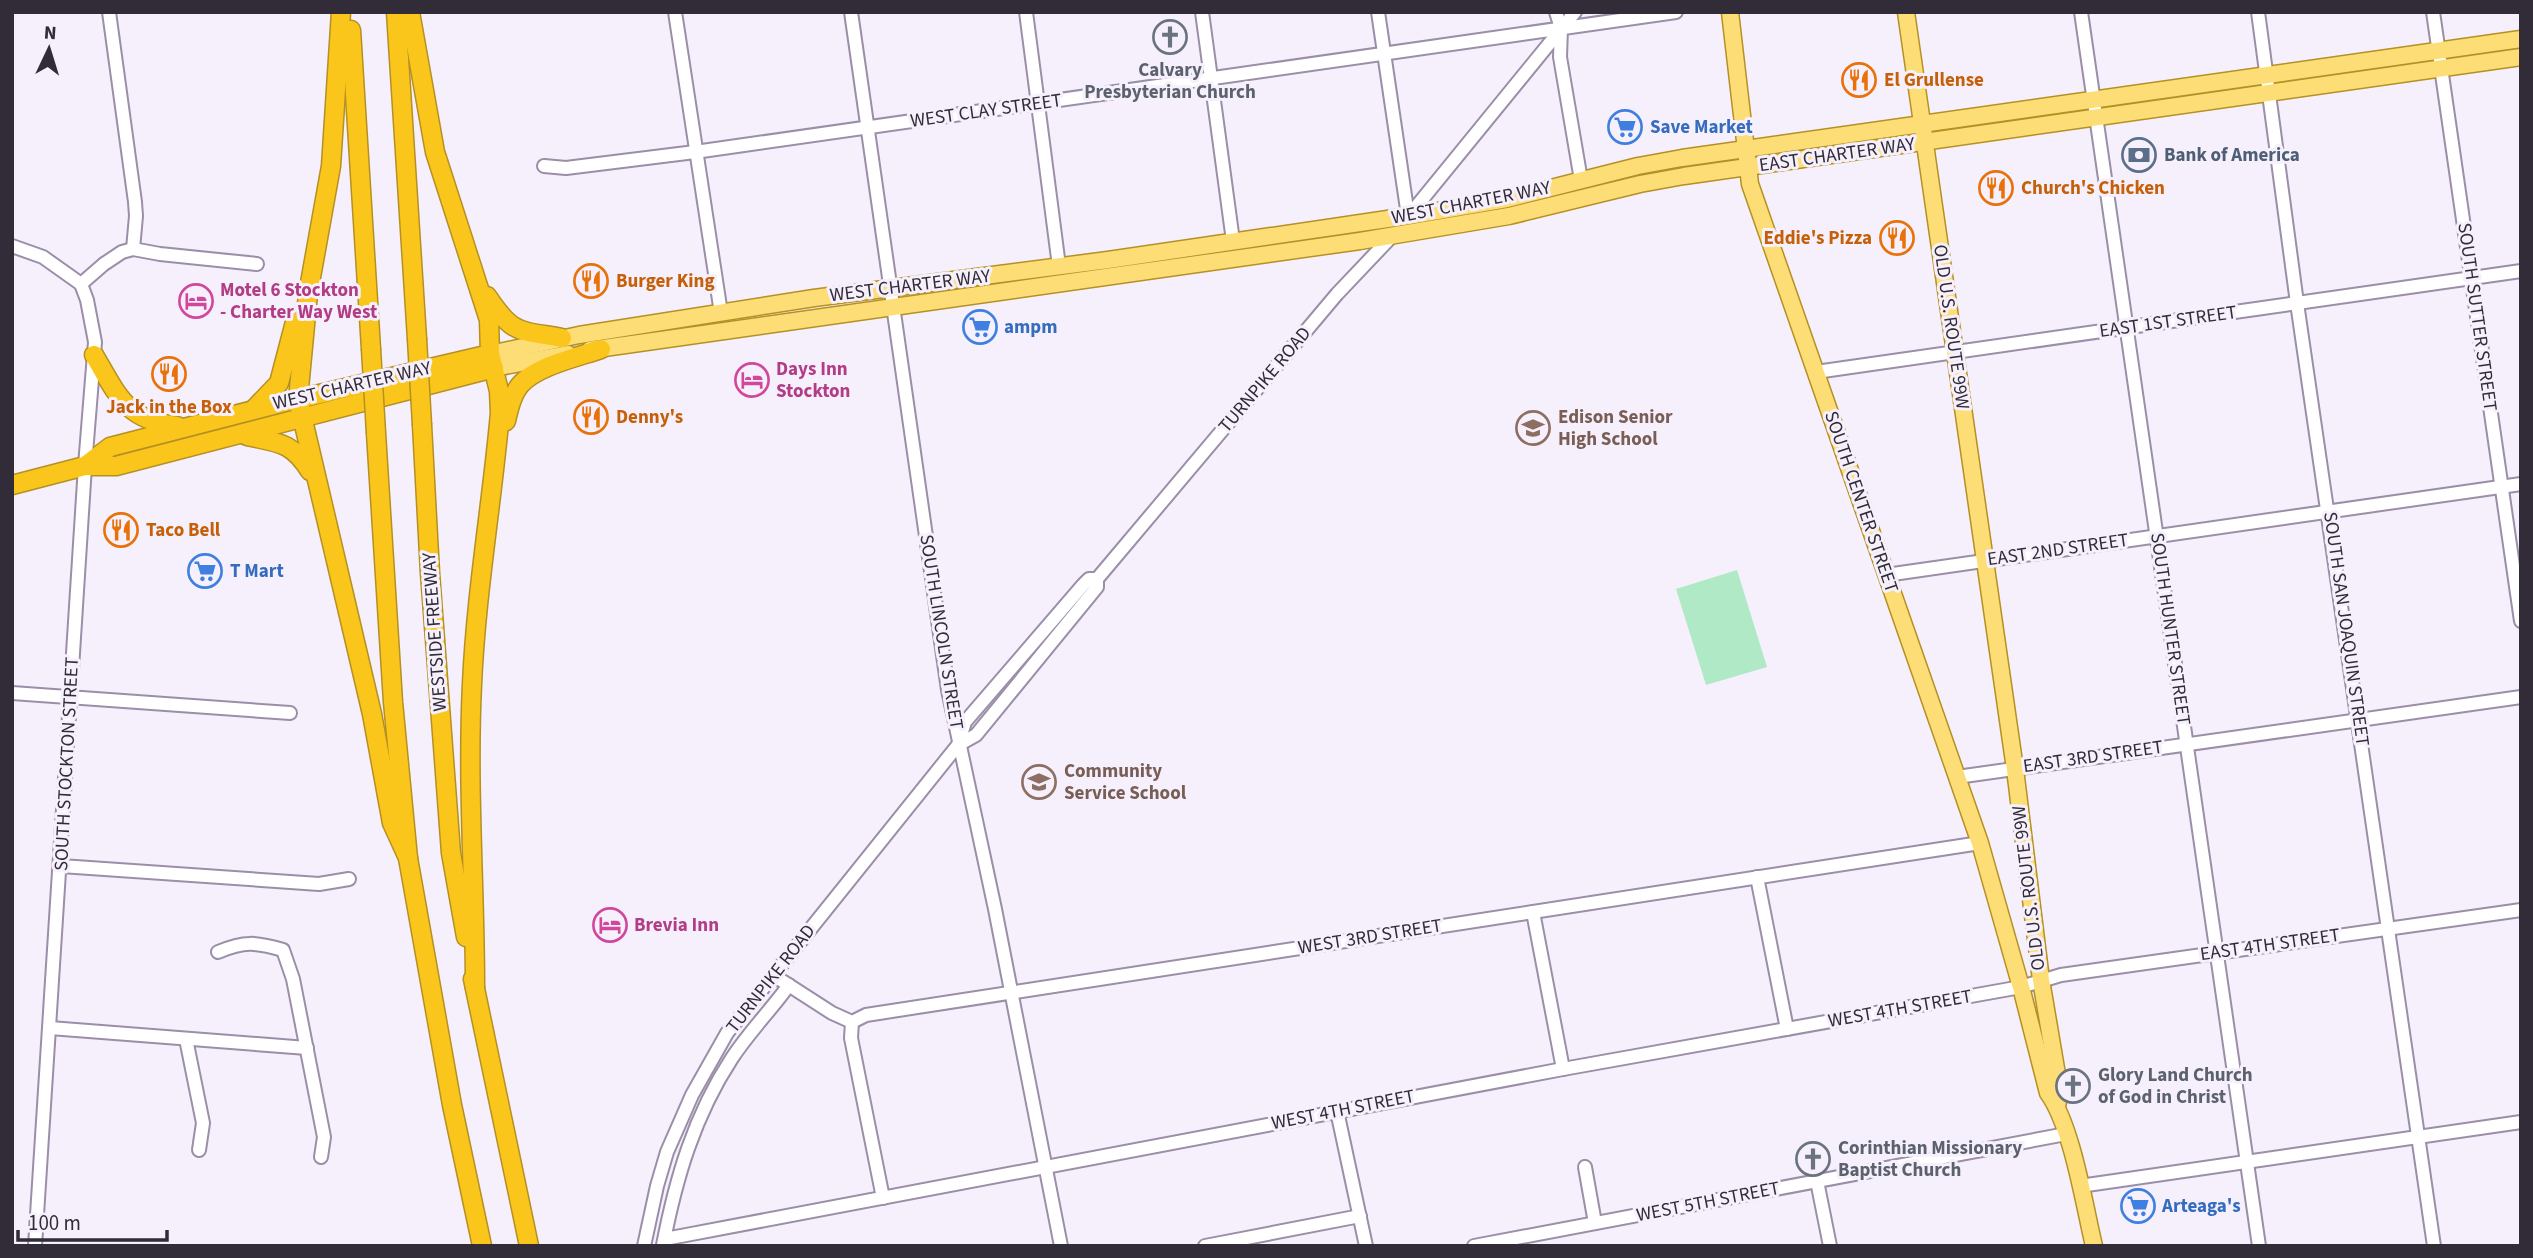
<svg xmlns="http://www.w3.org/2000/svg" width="2533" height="1258" font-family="'Source Sans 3',sans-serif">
  <rect width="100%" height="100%" fill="#f6f0fc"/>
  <polygon fill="#afe9c5" points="1737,570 1767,667 1706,685 1676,589"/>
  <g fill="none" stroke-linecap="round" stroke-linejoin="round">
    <g stroke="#9b8ea8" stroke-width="16">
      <g id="minor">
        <polyline points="109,12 135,202 136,216 133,249"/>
        <polyline points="675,12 721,313"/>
        <polyline points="851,12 948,690 995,909 1061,1246"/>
        <polyline points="1026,12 1059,266"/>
        <polyline points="1202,12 1233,241"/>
        <polyline points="1378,12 1408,216"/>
        <polyline points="1556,12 1561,28 1560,57 1581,180"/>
        <polyline points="2081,12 2259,1246"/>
        <polyline points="2258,12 2297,303 2434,1246"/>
        <polyline points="2433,12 2521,621"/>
        <polyline points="544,166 566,168 695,152 1676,12"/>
        <polyline points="1407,218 1575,12"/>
        <polyline points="12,246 43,257 81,284"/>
        <polyline points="81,284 104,264 122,252 133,249 160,254 257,264"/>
        <polyline points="1816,372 2521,271"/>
        <polyline points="1886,575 2521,484"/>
        <polyline points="12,693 290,713"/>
        <polyline points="958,745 976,735 1097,587 1097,579 1337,294 1393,235"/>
        <polyline points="1957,777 2521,697"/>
        <polyline points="61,866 319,884 349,879"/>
        <polyline points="1757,877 1787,1029"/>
        <polyline points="1533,912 1563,1069"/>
        <path d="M218 952C244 941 256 942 283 950L293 979 324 1137 321 1157"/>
        <polyline points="773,975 832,1013 852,1022 866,1015 1980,843"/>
        <polyline points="852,1022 851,1038 883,1198"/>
        <polyline points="50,1028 307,1048"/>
        <polyline points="186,1039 203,1123 199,1150"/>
        <polyline points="1337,1111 1366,1246"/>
        <polyline points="1585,1167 1595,1223"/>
        <polyline points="1817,1181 1830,1246"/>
        <polyline points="2080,1186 2521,1122"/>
        <polyline points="665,1239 1563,1069 2021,987 2061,975 2521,910"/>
        <path d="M663 1245C676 1178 694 1116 732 1058 749 1032 771 1010 789 985"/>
        <polyline points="35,1246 85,466 95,342 87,300 81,284"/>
        <polyline points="644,1246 657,1186 667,1152 692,1095 727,1033 958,745 965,722 1083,585 1089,579 1097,579"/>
        <polyline points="1205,1246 1360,1216"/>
        <polyline points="1474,1246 2066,1134"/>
      </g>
    </g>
    <g stroke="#b49025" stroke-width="19">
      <g id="major">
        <path d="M1730 12 1750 184 1980 843 2021 987 2048 1093C2072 1126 2084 1204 2094 1246"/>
        <polyline points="1906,12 2015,769 2041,980 2060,1092 2057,1106"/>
        <polyline points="590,350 1360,241 1509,216 1640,184 1684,176 2521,57"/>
        <polyline points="490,354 579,335 814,298 1108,260 1408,216 1507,199 1638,166 1682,158 2521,39"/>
        <polyline points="494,368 568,354"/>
      </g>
    </g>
    <g stroke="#b49025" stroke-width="21">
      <g id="highway">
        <polyline points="341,12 331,166 308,294 298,399 372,714 392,823 408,858"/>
        <polyline points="396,12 417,339"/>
        <path d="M410 12 435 152 489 320 490 354 499 391 500 413C492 503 476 593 472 684 467 786 475 887 475 988"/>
        <polyline points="351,30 371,349"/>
        <path d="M487 296C513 335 518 330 562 338"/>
        <path d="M94 355C118 396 126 420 177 426"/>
        <polyline points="255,408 279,383 295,322"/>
        <path d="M506 421C509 408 512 395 520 385 536 366 578 357 601 349"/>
        <polyline points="422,425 430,573 451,853 466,937"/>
        <polyline points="376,433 393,702 408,858 452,1105 482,1246"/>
        <path d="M247 436C279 443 292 442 310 471"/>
        <polyline points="85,466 110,447 281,403 490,354"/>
        <polyline points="12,485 85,466 116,466 494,368"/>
        <polyline points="473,979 529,1246"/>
      </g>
    </g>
    <use href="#minor" stroke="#fff" stroke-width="12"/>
    <use href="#major" stroke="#fddd76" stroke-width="16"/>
    <use href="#highway" stroke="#fbc61b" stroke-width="18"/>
    <g stroke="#b49025" stroke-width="21" stroke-linecap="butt">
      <g id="highway-bridge">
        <polyline points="417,339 422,425"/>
        <polyline points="371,349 376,433"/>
      </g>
    </g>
    <use href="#highway-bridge" stroke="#fbc61b" stroke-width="18"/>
  </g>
  <defs>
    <g id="church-ring" transform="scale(1.75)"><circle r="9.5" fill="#f6f0fc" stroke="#6b7280" stroke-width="1.5"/><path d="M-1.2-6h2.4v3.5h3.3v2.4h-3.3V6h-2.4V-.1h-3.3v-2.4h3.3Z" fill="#6b7280"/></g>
    <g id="restaurant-ring" transform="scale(1.75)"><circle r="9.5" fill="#f6f0fc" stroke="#e8710a" stroke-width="1.5"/><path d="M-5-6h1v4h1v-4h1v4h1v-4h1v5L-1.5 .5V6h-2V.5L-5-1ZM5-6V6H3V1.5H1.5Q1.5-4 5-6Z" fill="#e8710a"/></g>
    <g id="supermarket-ring" transform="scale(1.75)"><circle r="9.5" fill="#f6f0fc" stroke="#3f7fe0" stroke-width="1.5"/><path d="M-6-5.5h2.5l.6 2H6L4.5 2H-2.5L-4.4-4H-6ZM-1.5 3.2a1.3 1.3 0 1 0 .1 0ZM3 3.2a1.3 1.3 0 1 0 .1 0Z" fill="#3f7fe0"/></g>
    <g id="bank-ring" transform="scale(1.75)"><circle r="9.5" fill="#f6f0fc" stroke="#5c6f8a" stroke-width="1.5"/><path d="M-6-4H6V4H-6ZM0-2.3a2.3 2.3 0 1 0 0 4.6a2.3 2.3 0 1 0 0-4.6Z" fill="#5c6f8a"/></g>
    <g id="hotel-ring" transform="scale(1.75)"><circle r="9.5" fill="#f6f0fc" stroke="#d1479c" stroke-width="1.5"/><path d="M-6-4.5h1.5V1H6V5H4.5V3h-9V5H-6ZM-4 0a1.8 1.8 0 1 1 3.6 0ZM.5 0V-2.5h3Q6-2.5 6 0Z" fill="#d1479c"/></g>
    <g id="school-ring" transform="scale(1.75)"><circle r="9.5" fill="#f6f0fc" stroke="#8d6e63" stroke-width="1.5"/><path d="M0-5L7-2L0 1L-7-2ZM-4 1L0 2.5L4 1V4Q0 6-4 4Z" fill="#8d6e63"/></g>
  </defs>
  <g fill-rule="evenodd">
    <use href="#church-ring" x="1170" y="37"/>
    <use href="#restaurant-ring" x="1859" y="80"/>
    <use href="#supermarket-ring" x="1625" y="127"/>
    <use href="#bank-ring" x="2139" y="155"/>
    <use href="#restaurant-ring" x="1996" y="188"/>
    <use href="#restaurant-ring" x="1897" y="238"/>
    <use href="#restaurant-ring" x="591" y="281"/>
    <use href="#hotel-ring" x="196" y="301"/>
    <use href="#supermarket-ring" x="980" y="327"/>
    <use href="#restaurant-ring" x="169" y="374"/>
    <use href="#hotel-ring" x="752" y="380"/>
    <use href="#restaurant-ring" x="591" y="417"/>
    <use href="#school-ring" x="1533" y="428"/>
    <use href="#restaurant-ring" x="121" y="530"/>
    <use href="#supermarket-ring" x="205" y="571"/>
    <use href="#school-ring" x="1039" y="782"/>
    <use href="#hotel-ring" x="610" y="925"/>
    <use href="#church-ring" x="2073" y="1086"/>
    <use href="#church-ring" x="1813" y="1159"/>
    <use href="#supermarket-ring" x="2138" y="1206"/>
  </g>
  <g text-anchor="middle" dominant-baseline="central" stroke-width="6" stroke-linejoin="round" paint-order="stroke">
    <g font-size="19" font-weight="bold" fill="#5b616d" stroke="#f6f0fc" text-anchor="start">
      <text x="1170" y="70" text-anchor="middle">Calvary<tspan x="1170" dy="22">Presbyterian Church</tspan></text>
      <text x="2098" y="1075">Glory Land Church<tspan x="2098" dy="22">of God in Christ</tspan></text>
      <text x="1838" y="1148">Corinthian Missionary<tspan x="1838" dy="22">Baptist Church</tspan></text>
    </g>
    <g font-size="19" font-weight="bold" fill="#c56008" stroke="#f6f0fc" text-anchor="start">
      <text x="1884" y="80">El Grullense</text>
      <text x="2021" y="188">Church's Chicken</text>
      <text x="1872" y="238" text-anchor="end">Eddie's Pizza</text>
      <text x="616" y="281">Burger King</text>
      <text x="169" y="407" text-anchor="middle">Jack in the Box</text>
      <text x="616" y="417">Denny's</text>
      <text x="146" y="530">Taco Bell</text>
    </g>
    <g font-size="19" fill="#312c37" stroke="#f6f0fc">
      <text transform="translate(986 111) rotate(-8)">WEST CLAY STREET</text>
      <text transform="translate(1837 155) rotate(-8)">EAST CHARTER WAY</text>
      <text transform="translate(1471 203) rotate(-11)">WEST CHARTER WAY</text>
      <text transform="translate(910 286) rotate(-7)">WEST CHARTER WAY</text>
      <text transform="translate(2477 317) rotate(82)">SOUTH SUTTER STREET</text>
      <text transform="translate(2168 322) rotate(-8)">EAST 1ST STREET</text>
      <text transform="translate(1951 327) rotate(82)">OLD U.S. ROUTE 99W</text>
      <text transform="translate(1265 380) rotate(-50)">TURNPIKE ROAD</text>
      <text transform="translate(352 386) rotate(-13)">WEST CHARTER WAY</text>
      <text transform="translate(1861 502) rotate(71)">SOUTH CENTER STREET</text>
      <text transform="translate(2058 550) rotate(-8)">EAST 2ND STREET</text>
      <text transform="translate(2170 629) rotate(82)">SOUTH HUNTER STREET</text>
      <text transform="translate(2346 629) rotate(82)">SOUTH SAN JOAQUIN STREET</text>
      <text transform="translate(435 632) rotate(-94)">WESTSIDE FREEWAY</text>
      <text transform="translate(941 632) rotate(81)">SOUTH LINCOLN STREET</text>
      <text transform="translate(2093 757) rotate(-8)">EAST 3RD STREET</text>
      <text transform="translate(67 764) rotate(-87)">SOUTH STOCKTON STREET</text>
      <text transform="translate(2029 888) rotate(-97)">OLD U.S. ROUTE 99W</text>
      <text transform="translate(1370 937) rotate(-9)">WEST 3RD STREET</text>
      <text transform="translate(2270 945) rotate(-8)">EAST 4TH STREET</text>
      <text transform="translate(771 979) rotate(-52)">TURNPIKE ROAD</text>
      <text transform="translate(1900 1009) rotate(-10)">WEST 4TH STREET</text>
      <text transform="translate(1343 1110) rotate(-11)">WEST 4TH STREET</text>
      <text transform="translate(1708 1202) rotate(-11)">WEST 5TH STREET</text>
    </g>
    <g font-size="19" font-weight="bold" fill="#366cbe" stroke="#f6f0fc" text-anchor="start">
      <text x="1650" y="127">Save Market</text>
      <text x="1004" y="327">ampm</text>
      <text x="230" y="571">T Mart</text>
      <text x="2162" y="1206">Arteaga's</text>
    </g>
    <g font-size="19" font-weight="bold" fill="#4e5e75" stroke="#f6f0fc" text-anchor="start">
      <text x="2164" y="155">Bank of America</text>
    </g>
    <g font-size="19" font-weight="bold" fill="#b23c85" stroke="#f6f0fc" text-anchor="start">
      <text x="220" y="290">Motel 6 Stockton<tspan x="220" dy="22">- Charter Way West</tspan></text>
      <text x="776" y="369">Days Inn<tspan x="776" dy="22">Stockton</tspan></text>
      <text x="634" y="925">Brevia Inn</text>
    </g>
    <g font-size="19" font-weight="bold" fill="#785e54" stroke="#f6f0fc" text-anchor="start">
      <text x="1558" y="417">Edison Senior<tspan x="1558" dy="22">High School</tspan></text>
      <text x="1064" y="771">Community<tspan x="1064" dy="22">Service School</tspan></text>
    </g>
  </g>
  <rect width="2533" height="1258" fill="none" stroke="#312c37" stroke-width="28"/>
  <g transform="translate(49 49) rotate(4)" stroke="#f6f0fc" stroke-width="5" paint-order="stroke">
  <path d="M0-5L12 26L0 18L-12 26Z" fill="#312c37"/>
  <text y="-10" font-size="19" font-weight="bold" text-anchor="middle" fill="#312c37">N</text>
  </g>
  <path d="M18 1230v10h149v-10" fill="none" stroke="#312c37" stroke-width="3.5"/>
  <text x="28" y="1230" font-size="21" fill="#312c37" stroke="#f6f0fc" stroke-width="5" paint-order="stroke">100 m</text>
</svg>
